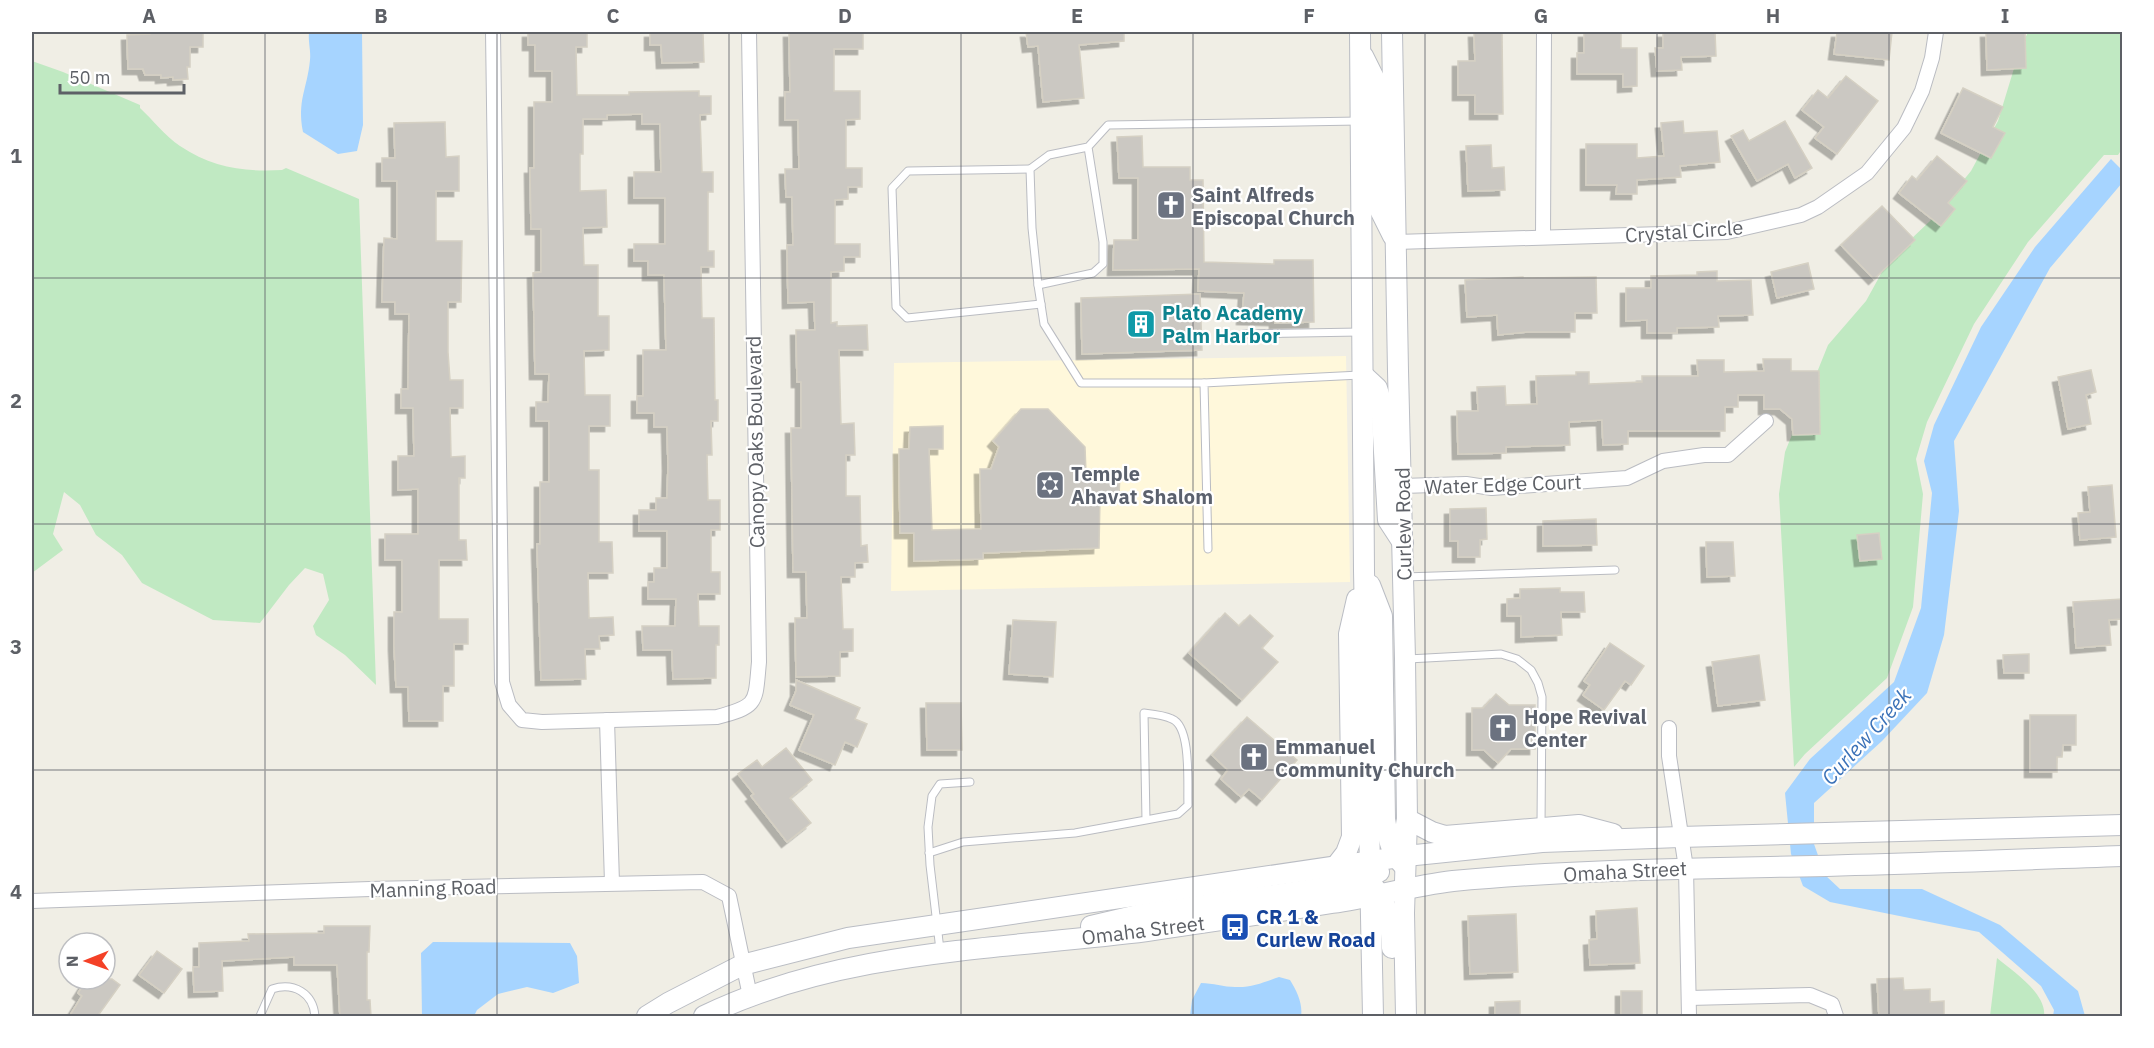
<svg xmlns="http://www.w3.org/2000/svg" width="2154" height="1048" font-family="'IBM Plex Sans',sans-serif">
  <defs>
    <filter id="shadow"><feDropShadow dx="-5.5" dy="5.5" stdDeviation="0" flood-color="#0004"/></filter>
  </defs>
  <rect width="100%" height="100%" fill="#f0eee5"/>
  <polygon fill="#fff8db" points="1346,356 1350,582 891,591 894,363"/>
  <g fill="#c0e9c2">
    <polygon points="2028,32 2122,32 2122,149 2118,155 2104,155 2028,242 1974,324 1927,422 1916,459 1923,494 1913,607 1887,678 1805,754 1794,767 1779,494 1785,452 1828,345 1866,301 1888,261 1930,221 1971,171 1998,121 2019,52"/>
    <path d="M32 61 63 72 140 105V108C153 120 165 136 180 146 213 168 244 172 282 170L286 168 359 199 376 685 345 655 316 635 313 626 329 600 323 574 305 568 289 585 260 623 213 620 142 583 122 555 96 535 80 505 64 492 53 534 63 550 32 573Z"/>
    <path d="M1997 958C2013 971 2047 994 2044 1016H1990Z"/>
  </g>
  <g fill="#a6d4ff">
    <path d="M309 32H362L363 125 357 151 338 154 303 132C297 100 307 90 310 60 311 51 308 42 309 32Z"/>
    <polygon points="2111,159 2122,170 2122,183 2050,268 1954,441 1959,511 1944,635 1927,693 1882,741 1814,803 1814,844 1825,875 1840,889 1922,889 2000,925 2078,991 2085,1016 2053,1016 2054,1010 2041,986 1979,932 1830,902 1803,886 1791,854 1785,793 1810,759 1894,682 1921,608 1932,493 1924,461 1934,425 1981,327 2035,247"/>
    <polygon points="433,942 570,943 577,956 579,983 553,993 527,987 498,994 477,1010 474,1016 422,1016 421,953"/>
    <path d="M1279 977 1290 980C1297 991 1303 1004 1301 1016H1190L1192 1000 1201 983C1213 983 1224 987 1235 987 1251 988 1264 982 1279 977Z"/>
  </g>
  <g fill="#cbc8c2" stroke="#d5d0c3" stroke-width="1.5" filter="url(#shadow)">
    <polygon points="150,32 203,32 203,47 190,47 190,67 187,67 188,79 173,80 173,77 161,78 161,75 145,75 143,69 128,69 127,35 150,34"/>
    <polygon points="528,32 587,32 587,47 576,47 577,95 629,95 629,92 699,91 699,96 711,96 711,114 700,115 702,172 713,172 713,192 708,192 708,251 714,251 714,267 701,267 702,318 714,318 715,400 718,400 718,421 711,421 712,455 707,455 708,500 720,500 720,530 711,530 711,572 720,572 720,594 698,594 699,626 719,626 719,645 716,645 716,678 673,679 672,650 643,650 642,626 675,626 676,599 648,599 648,582 654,582 654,568 667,568 667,531 639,531 639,510 656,510 656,498 667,498 668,466 667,427 654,427 654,413 637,413 637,396 643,396 643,350 666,350 664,275 648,275 648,261 634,261 634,244 665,244 665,198 634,198 634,172 661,172 660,124 642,124 642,114 607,115 607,119 583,119 583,154 580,154 580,191 606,190 607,227 583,228 584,265 598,265 598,316 609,316 609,350 584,351 585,395 610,395 610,426 589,426 589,470 599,470 599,542 612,542 613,573 588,573 589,618 613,617 614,635 599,636 600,649 585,649 586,679 541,680 537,544 540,544 540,482 549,482 549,421 536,421 536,402 548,402 549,374 535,374 533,273 541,272 541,229 531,229 530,168 534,168 534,102 552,102 552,71 535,71 535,45 528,45"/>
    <polygon points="650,32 703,32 704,62 662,63 661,45 650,45"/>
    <polygon points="789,32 863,32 863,49 834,49 834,91 860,91 860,119 846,120 846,168 862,168 862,187 848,187 848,199 835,200 835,244 860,244 860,257 844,257 844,271 831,272 831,323 837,322 837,326 867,325 868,350 839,350 841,424 854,423 855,455 846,455 846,496 860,496 861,546 867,545 868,562 855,563 855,577 841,577 843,629 853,629 853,651 840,652 840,676 796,677 795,618 807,618 806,572 793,572 791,428 801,428 801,382 797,382 796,330 815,330 814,302 788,303 787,245 793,245 792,197 786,197 785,169 799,169 798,120 785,120 785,92 790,92"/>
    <polygon points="1026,32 1124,32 1124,41 1079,45 1084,98 1043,102 1038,46 1028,47"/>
    <polygon points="1474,32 1502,32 1503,114 1475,114 1475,95 1458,95 1458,61 1475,61"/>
    <polygon points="1584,32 1621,32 1621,48 1637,48 1637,86 1623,87 1623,74 1577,74 1577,53 1584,53"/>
    <polygon points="1663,32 1715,32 1716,56 1681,57 1682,70 1657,71 1655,48 1663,48"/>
    <polygon points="1837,32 1892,32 1889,60 1834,54"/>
    <polygon points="1986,32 2025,32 2026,68 1987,70"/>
    <polygon points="1846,76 1878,101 1837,154 1815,138 1824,127 1802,110 1818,90 1828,98"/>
    <polygon points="1963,88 2003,107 1993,127 2005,133 1991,158 1941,133"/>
    <polygon points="1683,121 1684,133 1717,131 1720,162 1680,166 1681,177 1637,180 1637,194 1616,194 1617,185 1586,185 1586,144 1637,144 1637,158 1664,156 1661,123"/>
    <polygon points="1785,121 1812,168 1795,178 1788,164 1757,181 1731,136 1743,130 1749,141"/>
    <polygon points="445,122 446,157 459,156 459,191 436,191 436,241 462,241 461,302 448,302 448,352 450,380 463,380 463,408 450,408 451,457 465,456 465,478 459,478 459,540 466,540 467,560 439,560 439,619 468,619 468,644 454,644 454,686 443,686 443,721 409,721 408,687 396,687 394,645 394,612 402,612 402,560 385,560 385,534 418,534 418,489 398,490 398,456 414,456 413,408 401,408 401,389 408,389 409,314 395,314 395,302 382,302 384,238 397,239 397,181 382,181 382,158 395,158 394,123"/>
    <polygon points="1142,136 1143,167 1190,167 1190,180 1203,180 1204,262 1274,264 1274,260 1313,260 1314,322 1275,323 1275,320 1242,319 1244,293 1198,291 1199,269 1113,270 1114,240 1138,240 1138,178 1119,178 1117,137"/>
    <polygon points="1491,145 1492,168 1504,167 1505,190 1468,191 1466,146"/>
    <polygon points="1937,156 1967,181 1948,203 1955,209 1941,226 1899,193 1912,176 1917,180"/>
    <polygon points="1882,206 1915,240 1874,279 1841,245"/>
    <polygon points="1808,263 1814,289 1777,298 1771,272"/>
    <polygon points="1717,271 1717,281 1751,280 1753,315 1718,316 1719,327 1677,328 1677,333 1647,333 1647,320 1626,321 1626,288 1651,288 1651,276 1697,275 1697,272"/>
    <polygon points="1523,277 1524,278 1596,277 1597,313 1575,313 1575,332 1527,332 1498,335 1497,315 1467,317 1465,280"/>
    <polygon points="1200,294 1202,350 1082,354 1081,298"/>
    <polygon points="1763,359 1791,359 1791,371 1819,371 1820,434 1793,435 1792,419 1780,409 1764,409 1764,395 1738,395 1738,407 1725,407 1725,431 1628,431 1628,444 1603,445 1602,420 1569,422 1570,445 1506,447 1506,453 1458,454 1457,411 1478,411 1477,387 1505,386 1506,405 1537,404 1536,376 1576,375 1576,372 1589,372 1589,384 1642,382 1642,376 1698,376 1697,360 1724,360 1724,372 1764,371"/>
    <polygon points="2091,370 2096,392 2086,395 2091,424 2068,429 2058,377"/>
    <polygon points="1021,409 1048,409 1085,447 1086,473 1120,473 1119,496 1100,497 1099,548 983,553 983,559 914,561 914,533 900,533 899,449 909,449 910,427 943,426 943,449 929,449 932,530 981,529 980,469 991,469 999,447 993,441"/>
    <polygon points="2112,485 2116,537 2080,540 2078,513 2090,512 2088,487"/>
    <polygon points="1486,508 1487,539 1480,540 1480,557 1458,557 1458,541 1450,541 1450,509"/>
    <polygon points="1596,519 1597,545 1543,546 1543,521"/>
    <polygon points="1879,533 1882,559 1860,561 1857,535"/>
    <polygon points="1706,542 1733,542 1735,576 1707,577"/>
    <polygon points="1560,588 1560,592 1584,592 1585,612 1561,612 1562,635 1521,637 1521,616 1507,616 1507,599 1520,598 1520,589"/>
    <polygon points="2122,599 2122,619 2109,620 2111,645 2076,648 2073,602"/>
    <polygon points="1225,613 1239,626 1250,615 1273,636 1262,648 1278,662 1242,700 1189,653"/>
    <polygon points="1013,620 1056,622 1053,677 1009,674"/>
    <polygon points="1610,643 1644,666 1631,685 1625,681 1604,710 1583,695 1590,685 1584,681"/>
    <polygon points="2029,654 2029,673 2004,673 2003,655"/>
    <polygon points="1759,655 1765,700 1718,706 1712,662"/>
    <polygon points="796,680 860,708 855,719 867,724 857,747 845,742 835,765 799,750 814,715 790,705 796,691"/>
    <polygon points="1496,694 1509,705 1535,705 1535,749 1511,749 1498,763 1484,750 1472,750 1472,708 1483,708"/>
    <polygon points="926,703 961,703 962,750 927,750"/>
    <polygon points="2030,715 2076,715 2076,745 2063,745 2062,757 2057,757 2057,772 2030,772"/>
    <polygon points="1247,717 1297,760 1262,800 1249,789 1241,797 1221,779 1228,770 1212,755"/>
    <polygon points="786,748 812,780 790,798 811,823 787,842 751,796 754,794 738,774 757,760 762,767"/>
    <polygon points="1637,908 1640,963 1590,965 1589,940 1597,939 1596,911"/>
    <polygon points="1516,914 1518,972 1470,974 1468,916"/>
    <polygon points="324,926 370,926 369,952 367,952 367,1000 370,1000 371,1017 340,1017 337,965 294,965 294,957 222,961 223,991 194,992 193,967 199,967 199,943 249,941 248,934 324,933"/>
    <polygon points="157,951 182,969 164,993 139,975"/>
    <polygon points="1903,978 1904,990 1930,989 1930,1002 1944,1001 1944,1017 1879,1017 1877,979"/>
    <polygon points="87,979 112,979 120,985 97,1017 69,1017 82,996 78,993"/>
    <rect x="1621" y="991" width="21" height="26"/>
    <polygon points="1520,1001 1520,1017 1495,1017 1495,1002"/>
  </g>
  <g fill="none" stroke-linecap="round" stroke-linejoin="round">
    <g stroke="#babcc2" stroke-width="9">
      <g id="service">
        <polyline points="1088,147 1049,155 1030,169 1032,228 1038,285 1093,273 1103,264 1103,242 1088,147 1108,125 1359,121"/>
        <polyline points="1030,169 908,171 892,188 896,307 907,318 1041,304"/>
        <polyline points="1038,285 1044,324 1081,383 1204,383"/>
        <polyline points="1244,334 1360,332"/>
        <polyline points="1208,549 1204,383 1360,375"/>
        <polyline points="1404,577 1615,570"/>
        <polyline points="1408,659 1501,654 1517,659 1531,670 1538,683 1542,697 1541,826"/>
        <path d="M929 853 963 842 1075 833 1146 820 1144 713C1153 714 1164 715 1172 719 1192 727 1187 786 1188 805L1178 814 1146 820"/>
        <polyline points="940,950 930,865 928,827 932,796 940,784 970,782"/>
        <path d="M260 1016 272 989C294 982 313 993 315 1016"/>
      </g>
    </g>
    <g stroke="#babcc2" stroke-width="16">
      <g id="minor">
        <path d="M493 32 502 682 509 705 522 720 542 722 717 717C759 706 755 703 759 662L749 32"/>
        <polyline points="1543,237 1544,32"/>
        <polyline points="1396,242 1727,232 1801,215 1818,207 1867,173 1904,128 1922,91 1932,58 1936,32"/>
        <polyline points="1402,486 1466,484 1492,488 1627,478 1663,461 1704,455 1728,455 1766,421"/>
        <polyline points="607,720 612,883"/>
        <polyline points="1669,728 1669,756 1686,868 1689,1016"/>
        <polyline points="32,901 370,889 703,882 729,896 750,996"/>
        <polyline points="1689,998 1810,995 1832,1004 1836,1016"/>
      </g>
    </g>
    <g stroke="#babdc4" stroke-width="22">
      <g id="secondary">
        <polyline points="1360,32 1364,571 1373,1016"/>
        <polyline points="1392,32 1398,371 1405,659 1407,819 1404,913 1406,1016"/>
        <polyline points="1363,56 1375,80 1380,210 1393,236"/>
        <polyline points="1363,375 1377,388 1381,401 1388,520 1403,543"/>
        <path d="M1370 585 1382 616 1385 819C1388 838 1390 852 1404 866"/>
        <polyline points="1405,831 1407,819 1432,832 1445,836 1579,825 1613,834"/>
        <polyline points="1342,869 1336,866 1346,853 1352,837 1349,634 1357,599"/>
        <path d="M1373 886C1389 905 1391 924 1392 948"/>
        <polyline points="1091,926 1138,915 1348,884 1379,872"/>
        <polyline points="647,1016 668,1003 742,965 848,938 1406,856 1542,842 1680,837 2122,825"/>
        <path d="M704 1016C842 949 998 950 1147 931 1209 922 1271 913 1332 903 1373 897 1412 886 1453 881 1558 871 1664 869 1770 867 1887 865 2005 860 2122 856"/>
      </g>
    </g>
    <use href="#service" stroke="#fff" stroke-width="7"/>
    <use href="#minor" stroke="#fff" stroke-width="14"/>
    <use href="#secondary" stroke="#fff" stroke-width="20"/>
  </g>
  <path fill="none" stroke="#5d6066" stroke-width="1.5" stroke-opacity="0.55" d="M265 32V1016M497 32V1016M729 32V1016M961 32V1016M1193 32V1016M1425 32V1016M1657 32V1016M1889 32V1016M32 278H2122M32 524H2122M32 770H2122"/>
  <defs>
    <g id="church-square" transform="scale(1.5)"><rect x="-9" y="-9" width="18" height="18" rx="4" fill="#6b7280" stroke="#fff"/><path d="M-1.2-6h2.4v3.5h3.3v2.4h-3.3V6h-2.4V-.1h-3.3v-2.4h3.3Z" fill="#fff"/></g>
    <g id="building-square" transform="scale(1.5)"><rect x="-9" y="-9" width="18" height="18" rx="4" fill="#0f9aa8" stroke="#fff"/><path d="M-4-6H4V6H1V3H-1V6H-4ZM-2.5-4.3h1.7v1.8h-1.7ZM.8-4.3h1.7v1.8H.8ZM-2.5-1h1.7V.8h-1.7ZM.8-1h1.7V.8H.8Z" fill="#fff"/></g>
    <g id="synagogue-square" transform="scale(1.5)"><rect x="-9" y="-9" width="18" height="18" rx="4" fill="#6b7280" stroke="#fff"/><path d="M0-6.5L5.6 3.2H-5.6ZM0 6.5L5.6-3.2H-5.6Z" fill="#fff"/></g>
    <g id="bus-square" transform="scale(1.5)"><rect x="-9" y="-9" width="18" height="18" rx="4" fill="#1a4fb4" stroke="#fff"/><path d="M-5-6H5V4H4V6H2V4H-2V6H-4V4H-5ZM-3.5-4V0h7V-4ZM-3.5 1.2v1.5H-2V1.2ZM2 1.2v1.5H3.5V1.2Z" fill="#fff"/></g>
  </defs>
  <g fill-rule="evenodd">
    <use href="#church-square" x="1171" y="205"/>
    <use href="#building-square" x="1141" y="324"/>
    <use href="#synagogue-square" x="1050" y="485"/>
    <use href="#church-square" x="1503" y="728"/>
    <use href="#church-square" x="1254" y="757"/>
    <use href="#bus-square" x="1235" y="927"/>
  </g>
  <g text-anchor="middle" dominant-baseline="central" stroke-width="4.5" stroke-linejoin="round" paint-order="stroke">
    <g font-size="20" font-weight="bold" fill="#5b616d" stroke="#fff" text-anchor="start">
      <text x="1192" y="194">Saint Alfreds<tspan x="1192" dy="23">Episcopal Church</tspan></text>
      <text x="1071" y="473">Temple<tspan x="1071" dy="23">Ahavat Shalom</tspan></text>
      <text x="1524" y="716">Hope Revival<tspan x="1524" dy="23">Center</tspan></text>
      <text x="1275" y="746">Emmanuel<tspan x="1275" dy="23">Community Church</tspan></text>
    </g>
    <g font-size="20" fill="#5d6066" stroke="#fff">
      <text transform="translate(1684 231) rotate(-4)">Crystal Circle</text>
      <text transform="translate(755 442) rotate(-91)">Canopy Oaks Boulevard</text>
      <text transform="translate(1503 484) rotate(-2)">Water Edge Court</text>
      <text transform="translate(1403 524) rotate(-91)">Curlew Road</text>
      <text transform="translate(1625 871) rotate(-3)">Omaha Street</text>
      <text transform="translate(433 888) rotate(-2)">Manning Road</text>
      <text transform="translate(1143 930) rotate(-7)">Omaha Street</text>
    </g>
    <g font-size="20" font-weight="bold" fill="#0d838f" stroke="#fff" text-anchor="start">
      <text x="1162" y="312">Plato Academy<tspan x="1162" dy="23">Palm Harbor</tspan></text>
    </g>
    <g font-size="20" font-weight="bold" fill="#164399" stroke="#fff" text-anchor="start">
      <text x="1256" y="916">CR 1 &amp;<tspan x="1256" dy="23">Curlew Road</tspan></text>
    </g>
    <g font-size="21" font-style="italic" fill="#3b72b8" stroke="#fff">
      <text transform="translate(1866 736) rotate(-48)">Curlew Creek</text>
    </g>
  </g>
  <rect width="2154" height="1048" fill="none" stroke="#ffffff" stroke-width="66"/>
  <g transform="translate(87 961) rotate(269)"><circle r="28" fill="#ffffff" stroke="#bebfc2" stroke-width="1.5"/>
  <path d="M0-4.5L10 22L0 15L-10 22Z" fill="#f44127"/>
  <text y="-9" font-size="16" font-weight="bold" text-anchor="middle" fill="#5d6066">N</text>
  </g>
  <path d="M60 84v9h124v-9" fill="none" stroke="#5d6066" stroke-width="3"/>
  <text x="69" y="84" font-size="18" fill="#5d6066" stroke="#ffffff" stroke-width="4.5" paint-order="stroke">50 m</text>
  <rect x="33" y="33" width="2088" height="982" fill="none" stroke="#5d6066" stroke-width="2"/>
  <g font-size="20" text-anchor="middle" font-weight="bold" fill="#5d6066">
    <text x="149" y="23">A</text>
    <text x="381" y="23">B</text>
    <text x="613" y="23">C</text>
    <text x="845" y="23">D</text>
    <text x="1077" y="23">E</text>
    <text x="1309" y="23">F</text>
    <text x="1541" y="23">G</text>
    <text x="1773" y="23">H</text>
    <text x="2005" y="23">I</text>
    <text x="16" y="163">1</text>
    <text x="16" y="408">2</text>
    <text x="16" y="654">3</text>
    <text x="16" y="899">4</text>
  </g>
</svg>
